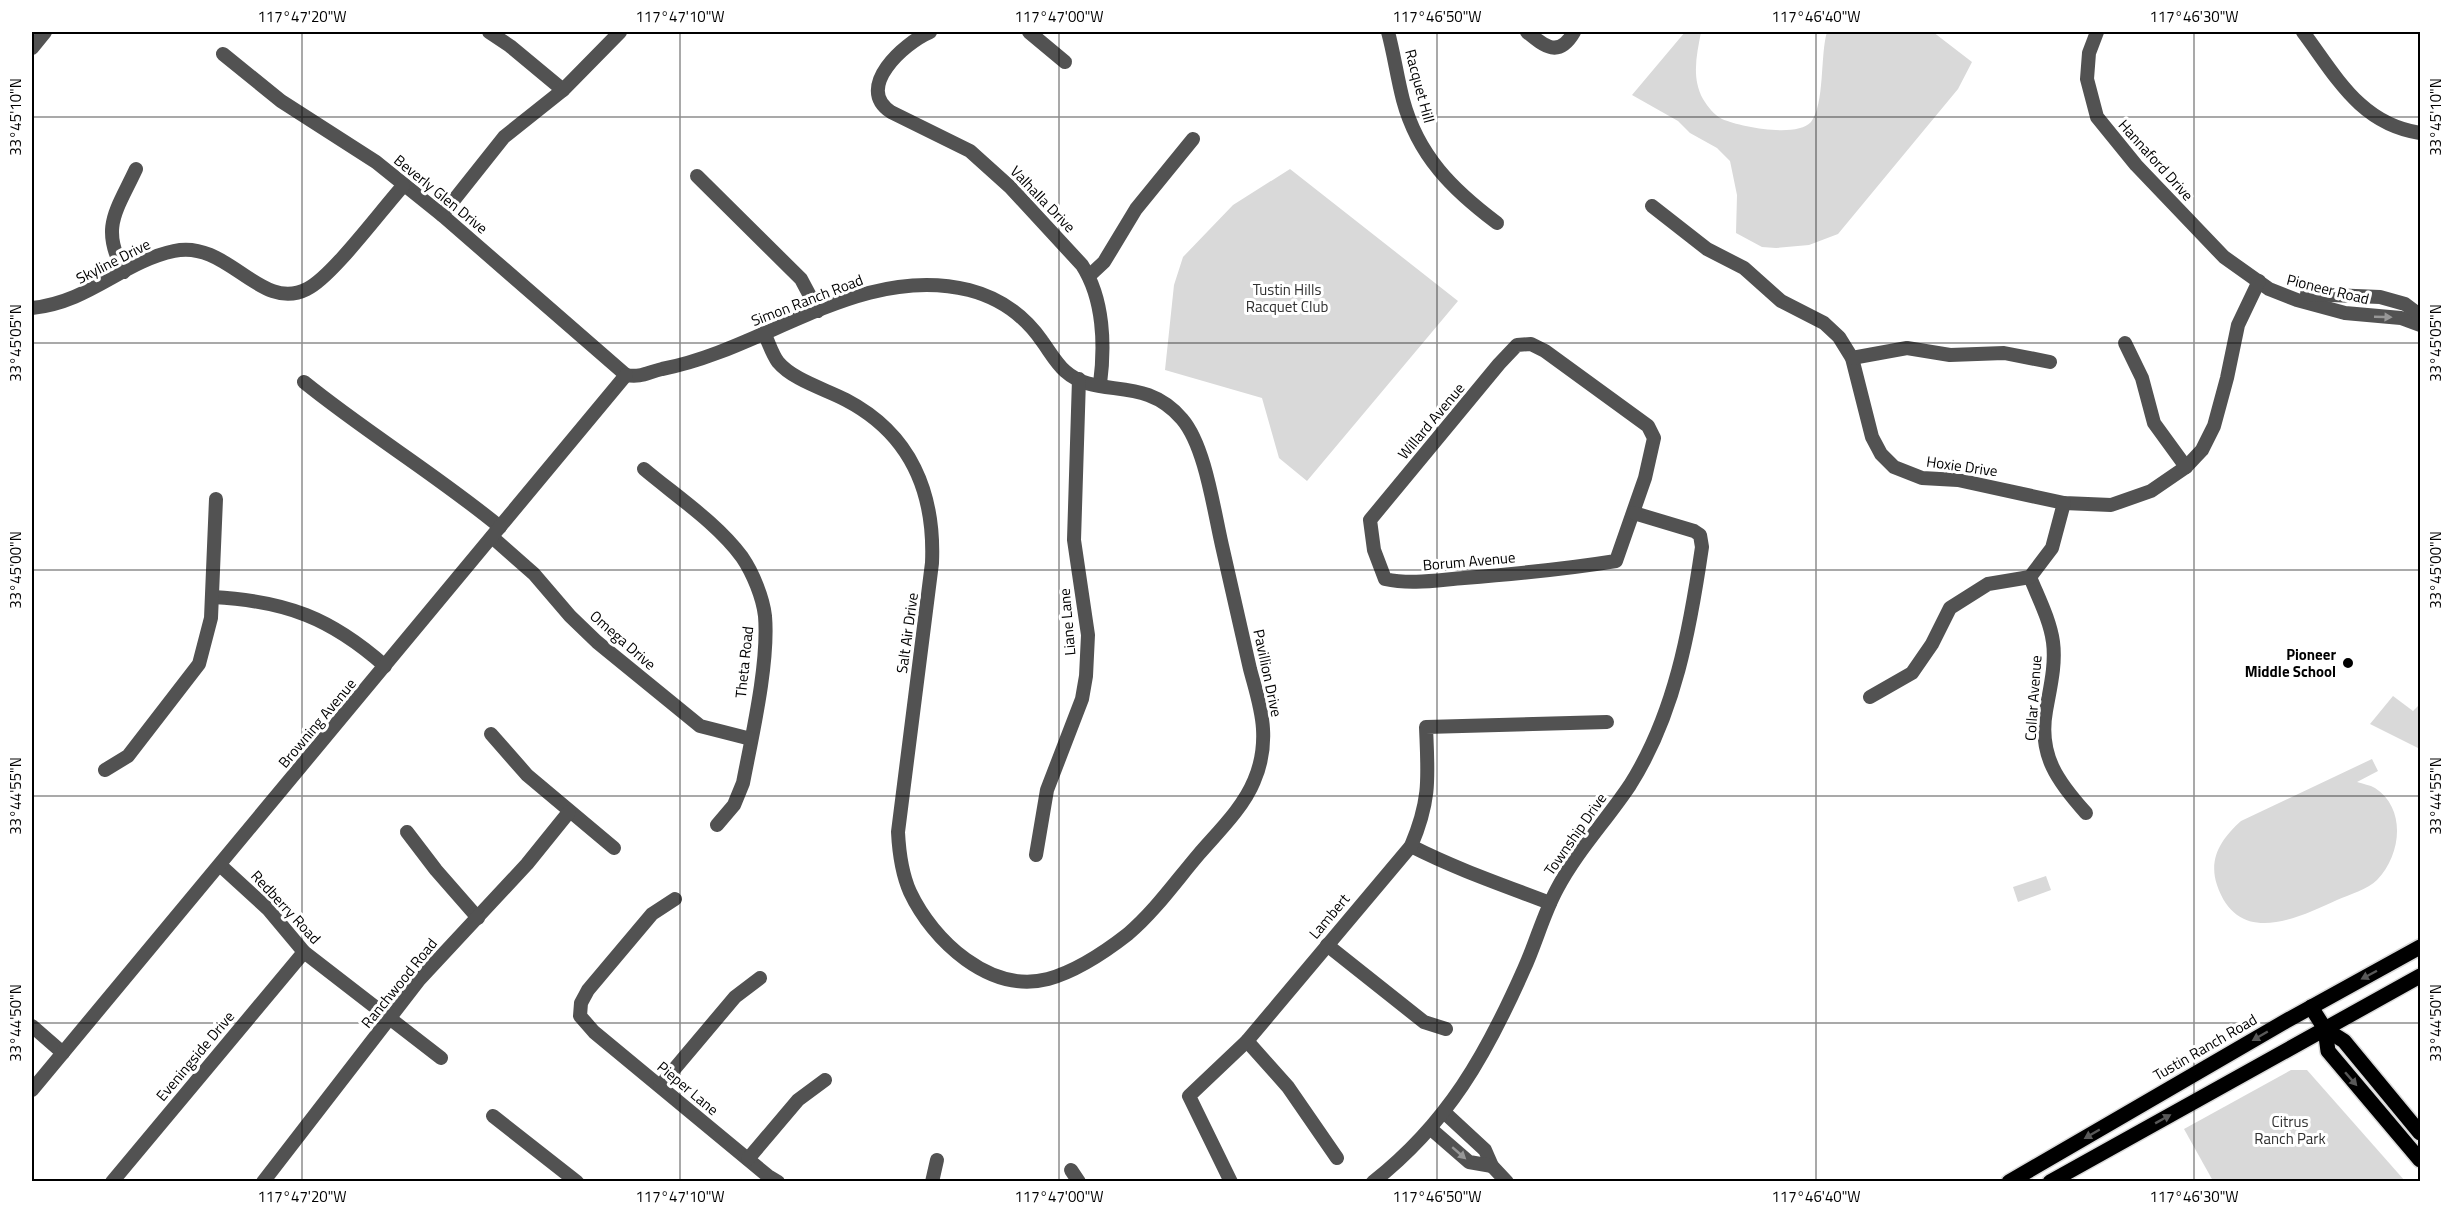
<svg xmlns="http://www.w3.org/2000/svg" width="2452" height="1213" font-family="'Titillium Web',sans-serif">
  <rect width="100%" height="100%" fill="#fff"/>
  <g fill="#d9d9d9">
    <path d="M1685 32H1701C1697 54 1691 77 1703 99 1708 107 1714 115 1722 119 1740 127 1797 138 1811 122 1825 104 1820 55 1827 32H1933L1972 62 1958 89 1838 234 1809 245 1776 248 1762 247 1736 233 1737 195 1730 161 1717 148 1690 133 1678 121 1632 95Z"/>
    <polygon points="1290,169 1458,301 1307,481 1279,458 1262,398 1165,370 1174,285 1183,257 1233,205"/>
    <polygon points="2393,696 2413,711 2420,704 2420,749 2370,724"/>
    <path d="M2372 759 2378 771 2357 782C2363 784 2370 785 2375 788 2407 809 2401 855 2377 880 2368 889 2349 895 2337 900 2296 919 2238 947 2217 885 2208 858 2222 838 2241 821Z"/>
    <polygon points="2046,876 2051,890 2018,902 2013,887"/>
    <polygon points="2291,1070 2307,1070 2405,1181 2213,1181 2184,1129"/>
  </g>
  <g fill="none" stroke-linecap="round" stroke-linejoin="round">
    <g stroke="#dbdbdb" stroke-width="18">
      <g id="major">
        <polyline points="2311,1007 2325,1029 2328,1051 2420,1160"/>
        <polyline points="2325,1029 2344,1041 2420,1133"/>
        <polyline points="2009,1182 2286,1021 2420,947"/>
        <polyline points="2050,1182 2420,976"/>
      </g>
    </g>
    <g stroke="#525252" stroke-width="14">
      <polyline points="489,32 510,46 563,90"/>
      <path d="M930 32C904 43 854 88 891 112L970 151 1010 187 1082 265C1104 299 1105 346 1100 384"/>
      <polyline points="1029,32 1065,62"/>
      <path d="M1388 32C1394 54 1397 77 1403 100 1418 156 1453 190 1497 223"/>
      <path d="M1527 32C1545 47 1559 58 1574 32"/>
      <polyline points="2097,32 2089,53 2087,79 2097,117 2136,165 2224,257 2269,289 2297,300 2345,313 2401,318 2420,325"/>
      <path d="M2303 32C2336 76 2360 124 2420 133"/>
      <polyline points="32,48 45,32"/>
      <polyline points="223,54 281,101 376,162 442,215 626,375"/>
      <polyline points="697,176 801,279 818,311"/>
      <polyline points="1652,206 1707,249 1744,268 1781,301 1824,323 1839,337 1852,358 1872,437 1881,454 1894,467 1922,478 1958,480 2064,503 2111,505 2151,491 2186,467 2202,450 2214,426 2227,378 2238,325 2259,281"/>
      <polyline points="442,215 504,137 563,90 620,32"/>
      <path d="M124 272C100 227 116 212 136 169"/>
      <polyline points="1089,276 1104,262 1136,209 1193,139"/>
      <polyline points="2307,294 2380,297 2405,304 2417,313 2420,321"/>
      <path d="M32 308C90 302 122 262 174 251 228 239 260 313 307 289 332 277 382 209 403 186"/>
      <polyline points="2125,343 2142,378 2154,423 2186,467"/>
      <path d="M1531 344 1545 351 1648 426 1654 438 1645 478 1616 561C1566 569 1515 574 1464 578 1438 580 1411 585 1385 579L1374 550 1370 520 1499 364 1517 345Z"/>
      <polyline points="1852,358 1907,348 1950,355 2004,353 2050,362"/>
      <path d="M626 375C641 378 648 372 662 369 764 350 860 263 969 290 1000 298 1024 315 1042 341 1050 352 1056 363 1065 371 1097 400 1144 374 1182 419 1206 447 1214 513 1223 550 1232 589 1241 629 1250 669 1255 688 1262 709 1263 729 1264 746 1261 765 1254 781 1243 808 1218 832 1199 854 1176 881 1155 911 1128 934 1105 952 1077 971 1048 979 990 994 933 941 910 892 902 874 899 852 898 832L932 563C935 493 911 434 846 400 825 389 793 380 778 362 772 354 769 343 764 333"/>
      <path d="M304 382C367 433 437 475 500 527"/>
      <path d="M644 469C676 496 717 523 742 557 753 573 763 598 765 616 769 663 752 736 743 783L734 805 717 825"/>
      <polyline points="492,537 534,574 570,616 597,642 700,726 751,739"/>
      <path d="M2030 577C2038 597 2050 620 2053 642 2056 665 2050 688 2046 711 2038 755 2058 782 2086 813"/>
      <path d="M213 597C286 601 331 618 385 666"/>
      <polyline points="1870,697 1912,673 1932,644 1950,608 1988,584 2030,577 2052,548 2064,503"/>
      <polyline points="491,734 527,775 614,848"/>
      <polyline points="105,770 128,756 199,664 211,618 216,499"/>
      <polyline points="407,832 436,870 478,918"/>
      <path d="M1411 846C1456 869 1503 885 1550 903"/>
      <polyline points="1036,855 1047,790 1082,699 1086,676 1088,635 1074,540 1079,379"/>
      <polyline points="221,866 268,909 304,952 441,1058"/>
      <polyline points="675,899 652,914 588,990 581,1003 580,1016 594,1032 768,1176 778,1182"/>
      <polyline points="1327,945 1424,1022 1446,1029"/>
      <polyline points="32,1026 63,1053"/>
      <polyline points="1247,1041 1288,1087 1337,1158"/>
      <polyline points="660,1086 735,997 760,978"/>
      <polyline points="32,1090 626,375"/>
      <polyline points="1445,1113 1485,1150 1492,1166 1507,1182"/>
      <polyline points="493,1116 577,1182"/>
      <polyline points="1431,1129 1469,1162 1492,1166"/>
      <polyline points="748,1159 798,1100 825,1080"/>
      <polyline points="1071,1170 1079,1182"/>
      <polyline points="112,1182 304,952"/>
      <polyline points="263,1182 419,980 527,864 569,812"/>
      <polyline points="932,1182 937,1160"/>
      <path d="M1231 1182 1189 1096 1247 1041 1411 846C1431 799 1428 777 1426 727L1607 722"/>
      <path d="M1373 1182C1448 1123 1486 1055 1524 969 1536 943 1543 915 1557 889 1577 851 1606 821 1630 785 1675 714 1690 629 1702 547L1700 535 1694 531 1634 513"/>
    </g>
    <use href="#major" stroke="#000" stroke-width="15"/>
  </g>
  <defs><path id="oneway-solid" d="M-6-.8H1V-3.2L6.5 0L1 3.2V.8H-6Z" transform="scale(1.5)"/></defs>
  <g fill="#979797">
    <use href="#oneway-solid" transform="translate(2383 317) rotate(2)"/>
    <use href="#oneway-solid" transform="translate(1459 1153) rotate(41)"/>
  </g>
  <g fill="#595959">
    <use href="#oneway-solid" transform="translate(2369 975) rotate(152)"/>
    <use href="#oneway-solid" transform="translate(2260 1036) rotate(150)"/>
    <use href="#oneway-solid" transform="translate(2351 1079) rotate(49)"/>
    <use href="#oneway-solid" transform="translate(2163 1119) rotate(-29)"/>
    <use href="#oneway-solid" transform="translate(2092 1134) rotate(150)"/>
  </g>
  <path fill="none" stroke="#000" stroke-width="1.5" stroke-opacity="0.45" d="M302 32V1182M680 32V1182M1059 32V1182M1437 32V1182M1816 32V1182M2194 32V1182M32 117H2420M32 343H2420M32 570H2420M32 796H2420M32 1023H2420"/>
  <circle fill="#000" stroke="#fff" stroke-width="2" cx="2348" cy="663" r="6"/>
  <g text-anchor="middle" dominant-baseline="central" stroke-width="6" stroke-linejoin="round" paint-order="stroke">
    <g font-size="15" fill="#000" stroke="#fff">
      <text transform="translate(1420 86) rotate(75)">Racquet Hill</text>
      <text transform="translate(2156 160) rotate(48)">Hannaford Drive</text>
      <text transform="translate(441 194) rotate(39)">Beverly Glen Drive</text>
      <text transform="translate(1043 199) rotate(46)">Valhalla Drive</text>
      <text transform="translate(113 261) rotate(-27)">Skyline Drive</text>
      <text transform="translate(2328 289) rotate(14)">Pioneer Road</text>
      <text transform="translate(807 300) rotate(-21)">Simon Ranch Road</text>
      <text transform="translate(1431 421) rotate(-50)">Willard Avenue</text>
      <text transform="translate(1962 466) rotate(8)">Hoxie Drive</text>
      <text transform="translate(1469 561) rotate(-5)">Borum Avenue</text>
      <text transform="translate(1067 622) rotate(-95)">Liane Lane</text>
      <text transform="translate(907 633) rotate(-82)">Salt Air Drive</text>
      <text transform="translate(623 640) rotate(41)">Omega Drive</text>
      <text transform="translate(744 662) rotate(-84)">Theta Road</text>
      <text transform="translate(1268 673) rotate(78)">Pavillion Drive</text>
      <text transform="translate(2033 698) rotate(-86)">Collar Avenue</text>
      <text transform="translate(317 723) rotate(-50)">Browning Avenue</text>
      <text transform="translate(1575 834) rotate(-55)">Township Drive</text>
      <text transform="translate(286 907) rotate(47)">Redberry Road</text>
      <text transform="translate(1329 916) rotate(-50)">Lambert</text>
      <text transform="translate(399 983) rotate(-51)">Ranchwood Road</text>
      <text transform="translate(2205 1047) rotate(-30)">Tustin Ranch Road</text>
      <text transform="translate(195 1056) rotate(-50)">Eveningside Drive</text>
      <text transform="translate(688 1088) rotate(40)">Pieper Lane</text>
    </g>
    <g font-size="15" fill="#303030" stroke="#fff">
      <text x="1287" y="289">Tustin Hills<tspan x="1287" dy="17">Racquet Club</tspan></text>
      <text x="2290" y="1121">Citrus<tspan x="2290" dy="17">Ranch Park</tspan></text>
    </g>
    <g font-size="15" font-weight="bold" fill="#000" stroke="#fff" text-anchor="end">
      <text x="2336" y="654">Pioneer<tspan x="2336" dy="17">Middle School</tspan></text>
    </g>
  </g>
  <rect width="2452" height="1213" fill="none" stroke="#ffffff" stroke-width="66"/>
  <rect x="33" y="33" width="2386" height="1147" fill="none" stroke="#000" stroke-width="2"/>
  <g font-size="15" text-anchor="middle" fill="#000">
    <text x="302" y="22">117°47'20"W</text>
    <text x="680" y="22">117°47'10"W</text>
    <text x="1059" y="22">117°47'00"W</text>
    <text x="1437" y="22">117°46'50"W</text>
    <text x="1816" y="22">117°46'40"W</text>
    <text x="2194" y="22">117°46'30"W</text>
    <text transform="translate(16 117) rotate(-90)" y="5">33°45'10"N</text>
    <text transform="translate(2436 117) rotate(-90)" y="5">33°45'10"N</text>
    <text transform="translate(16 343) rotate(-90)" y="5">33°45'05"N</text>
    <text transform="translate(2436 343) rotate(-90)" y="5">33°45'05"N</text>
    <text transform="translate(16 570) rotate(-90)" y="5">33°45'00"N</text>
    <text transform="translate(2436 570) rotate(-90)" y="5">33°45'00"N</text>
    <text transform="translate(16 796) rotate(-90)" y="5">33°44'55"N</text>
    <text transform="translate(2436 796) rotate(-90)" y="5">33°44'55"N</text>
    <text transform="translate(16 1023) rotate(-90)" y="5">33°44'50"N</text>
    <text transform="translate(2436 1023) rotate(-90)" y="5">33°44'50"N</text>
    <text x="302" y="1202">117°47'20"W</text>
    <text x="680" y="1202">117°47'10"W</text>
    <text x="1059" y="1202">117°47'00"W</text>
    <text x="1437" y="1202">117°46'50"W</text>
    <text x="1816" y="1202">117°46'40"W</text>
    <text x="2194" y="1202">117°46'30"W</text>
  </g>
</svg>
